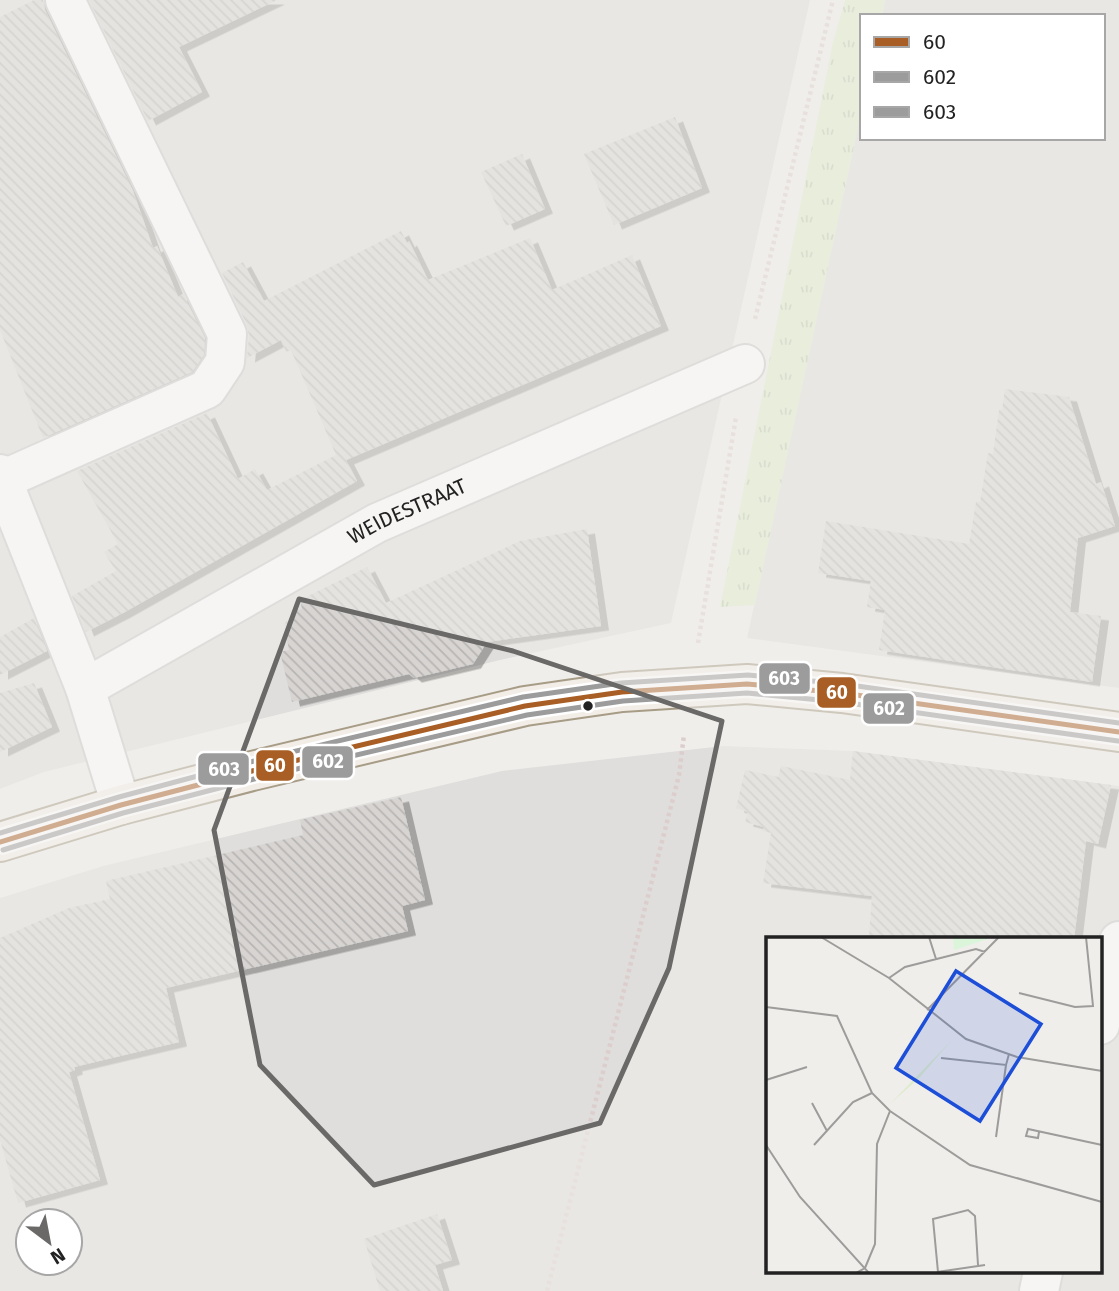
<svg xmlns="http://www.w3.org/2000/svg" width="1119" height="1291" font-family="'Fira Sans',sans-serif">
  <defs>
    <pattern id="grass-tufts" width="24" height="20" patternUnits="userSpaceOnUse" patternTransform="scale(1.75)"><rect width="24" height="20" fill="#ddeccb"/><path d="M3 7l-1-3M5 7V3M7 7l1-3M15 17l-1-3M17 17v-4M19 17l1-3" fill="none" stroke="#bdcaae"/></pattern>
    <pattern id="building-back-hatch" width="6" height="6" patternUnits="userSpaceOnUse" patternTransform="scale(1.75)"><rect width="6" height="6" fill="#d7d4d2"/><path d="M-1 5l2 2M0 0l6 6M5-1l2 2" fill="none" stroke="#b8b6b4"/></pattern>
    <filter id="shadow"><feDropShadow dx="8" dy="4.5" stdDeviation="0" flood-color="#0004"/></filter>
  </defs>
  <rect width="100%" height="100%" fill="#f0eeeb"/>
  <g fill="#dfdedc" fill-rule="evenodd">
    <polygon points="0,0 810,0 671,623 500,660 44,772 0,789"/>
    <polygon points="885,0 1119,0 1119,688 747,638 862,109 862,138 1103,138 1103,16 882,16"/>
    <path d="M723 746 853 751 1119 786V1291H0V898L103 866 502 771ZM767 939H1100V1272H767ZM28 1221H70V1263H28Z"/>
  </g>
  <polygon fill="url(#grass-tufts)" points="845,0 885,0 882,16 862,16 862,109 755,605 720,607 833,42"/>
  <g fill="url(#building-back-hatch)" filter="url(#shadow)">
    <polygon points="34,0 43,0 45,10 133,191 153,248 157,246 178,297 183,294 205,338 204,355 192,372 43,438 0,330 0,17"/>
    <polygon points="89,0 277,0 179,47 202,92 148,121"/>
    <polygon points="675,117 702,188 614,225 584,154"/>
    <polygon points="522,154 545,209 506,226 481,172"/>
    <polygon points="401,231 407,243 409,241 428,280 530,238 552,290 632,255 661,326 346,460 357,481 123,613 86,632 72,596 116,571 104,552 118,544 77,471 207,413 238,479 255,469 267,490 336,455 291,350 286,352 281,340 247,358 249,336 247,325 222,273 243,262 264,301"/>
    <polygon points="1005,389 1069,397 1096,484 1101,482 1115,526 1078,538 1070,612 1101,616 1092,682 879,650 885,610 867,607 871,581 818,573 826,521 969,544 976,502 980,502 988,453 993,454 999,410 1002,410"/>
    <polygon points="587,529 601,626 487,642 473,664 414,678 409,674 292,702 280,652 289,650 284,624 297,610 302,609 300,600 367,567 386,603 520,541"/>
    <polygon points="34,618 47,651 0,675 0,637"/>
    <polygon points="34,683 52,727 0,752 0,693"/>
    <polygon points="853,751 1111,785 1098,844 1086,841 1074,939 892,939 869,936 872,896 763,883 771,833 763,831 764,827 745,822 748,812 736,808 745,770 778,777 781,766 850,780"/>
    <polygon points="401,797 425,900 402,906 408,931 166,988 179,1042 74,1067 75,1070 69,1072 100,1180 18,1203 0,1140 0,938 69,908 110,899 106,881 303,835 300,820"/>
    <polygon points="437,1214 452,1260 435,1265 443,1291 380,1291 364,1239"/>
  </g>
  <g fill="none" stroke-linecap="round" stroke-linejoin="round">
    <g stroke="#c9c8c7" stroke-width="42">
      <g id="minor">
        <polyline points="0,474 85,688"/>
        <polyline points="2,480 207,389 225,362 227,334 65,0"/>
        <path id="s1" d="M121 805 85 688 377 523 745 364"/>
        <polyline points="1100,1025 1119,941"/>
        <polyline points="1039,1291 1043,1272"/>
      </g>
    </g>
    <g stroke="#a79c86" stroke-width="42">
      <polyline id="major" points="0,842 121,805 252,771 525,706 622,692 747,684 842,693 1119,732"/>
    </g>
    <g stroke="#dccecd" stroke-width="4.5" stroke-dasharray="3.5 3.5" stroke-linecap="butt">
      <polyline points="755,319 833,0"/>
      <polyline points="698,643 736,417"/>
      <polyline points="547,1291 679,775 684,735"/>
    </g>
    <use href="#minor" stroke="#fdfcfc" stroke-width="38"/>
    <use href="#major" stroke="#f3ede7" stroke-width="38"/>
    <g stroke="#fff" stroke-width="10">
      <polyline id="bus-1" points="0,842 121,805 252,771 525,706 622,692 747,684 842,693 1119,732"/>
    </g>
    <g stroke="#fff" stroke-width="10">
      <polyline id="bus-2" points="3,850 123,813 254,779 527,715 623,701 747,693 841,702 1118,741"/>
    </g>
    <g stroke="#fff" stroke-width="10">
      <polyline id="bus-3" points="0,833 119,797 250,762 523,697 621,683 748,675 843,684 1119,723"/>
    </g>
    <use href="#bus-1" stroke="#a85e24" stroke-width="5"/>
    <use href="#bus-2" stroke="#9c9c9c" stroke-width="5"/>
    <use href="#bus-3" stroke="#9c9c9c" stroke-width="5"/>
  </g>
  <path d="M0 0H1119V1291H0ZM299 599 513 651 722 721 669 968 600 1123 374 1185 260 1065 214 830Z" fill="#f0eeeb" fill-opacity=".55" fill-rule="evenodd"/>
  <path fill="none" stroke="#6a6968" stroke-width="5" stroke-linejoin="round" d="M299 599 513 651 722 721 669 968 600 1123 374 1185 260 1065 214 830Z"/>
  <circle fill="#222" stroke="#fff" stroke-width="2.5" cx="588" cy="706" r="6"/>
  <g text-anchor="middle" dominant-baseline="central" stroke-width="6" stroke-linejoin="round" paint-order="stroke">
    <g font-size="21" fill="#222" stroke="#fff">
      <text stroke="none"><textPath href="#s1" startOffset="490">WEIDESTRAAT</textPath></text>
    </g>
  </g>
  <g transform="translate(766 937)">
    <rect width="336" height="336" fill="#f0eeeb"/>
    <path d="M186 103 153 141 123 168Z" fill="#ddeccb"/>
    <path d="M187 0H228L188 13Z" fill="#daf5da"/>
    <path fill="none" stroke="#9e9c9b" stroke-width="2" d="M55 0 123 41 200 102 251 120 336 134M163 0 170 22M123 41 139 30 210 12 219 15M253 56 309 70 327 69 320 0M0 70 71 79 106 156 124 174 204 228 336 265M161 73 233 0M175 121 240 128 243 117M0 143 41 130M46 166 61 194M273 195 272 201 260 199 262 192 336 208M230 200 240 128M0 208 34 260 103 336M48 208 87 165 106 156M171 335 219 328M172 335 167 282 202 273 209 279 212 328M90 336 99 331 109 307 111 207 124 174"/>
    <path fill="#1d4ed8" fill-opacity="0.15" stroke="#1d4ed8" stroke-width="3.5" d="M190 34 275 87 214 184 130 131Z"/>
    <rect width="336" height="336" fill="none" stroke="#222" stroke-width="3.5"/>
  </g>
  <g stroke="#fff" stroke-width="2.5">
    <rect x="758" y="662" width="53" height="33" rx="7" fill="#9c9c9c"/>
    <rect x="816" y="676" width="41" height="33" rx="7" fill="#a85e24"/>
    <rect x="862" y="692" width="53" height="33" rx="7" fill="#9c9c9c"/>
    <rect x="301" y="745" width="53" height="34" rx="7" fill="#9c9c9c"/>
    <rect x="255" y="749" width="40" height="33" rx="7" fill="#a85e24"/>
    <rect x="197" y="752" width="53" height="34" rx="7" fill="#9c9c9c"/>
  </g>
  <g font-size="19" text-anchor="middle" font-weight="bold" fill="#fff">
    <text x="784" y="685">603</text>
    <text x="837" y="699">60</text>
    <text x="889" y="715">602</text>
    <text x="328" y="768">602</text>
    <text x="275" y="772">60</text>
    <text x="224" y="776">603</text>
  </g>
  <rect x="860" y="14" width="245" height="126" fill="#ffffff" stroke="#a7a7a7" stroke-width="2"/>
  <rect x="874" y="37" width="35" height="10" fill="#a85e24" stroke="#a7a7a7" stroke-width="2"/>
  <text x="923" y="49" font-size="21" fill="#222222">60</text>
  <rect x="874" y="72" width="35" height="10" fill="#9c9c9c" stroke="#a7a7a7" stroke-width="2"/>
  <text x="923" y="84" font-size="21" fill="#222222">602</text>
  <rect x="874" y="107" width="35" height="10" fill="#9c9c9c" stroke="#a7a7a7" stroke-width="2"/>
  <text x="923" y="119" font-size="21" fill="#222222">603</text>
  <g transform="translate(49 1242) rotate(148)"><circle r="33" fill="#ffffff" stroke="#a7a7a7" stroke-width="2"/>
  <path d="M0-5L12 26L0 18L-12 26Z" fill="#6a6968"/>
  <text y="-10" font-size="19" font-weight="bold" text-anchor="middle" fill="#222222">N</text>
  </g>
</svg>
